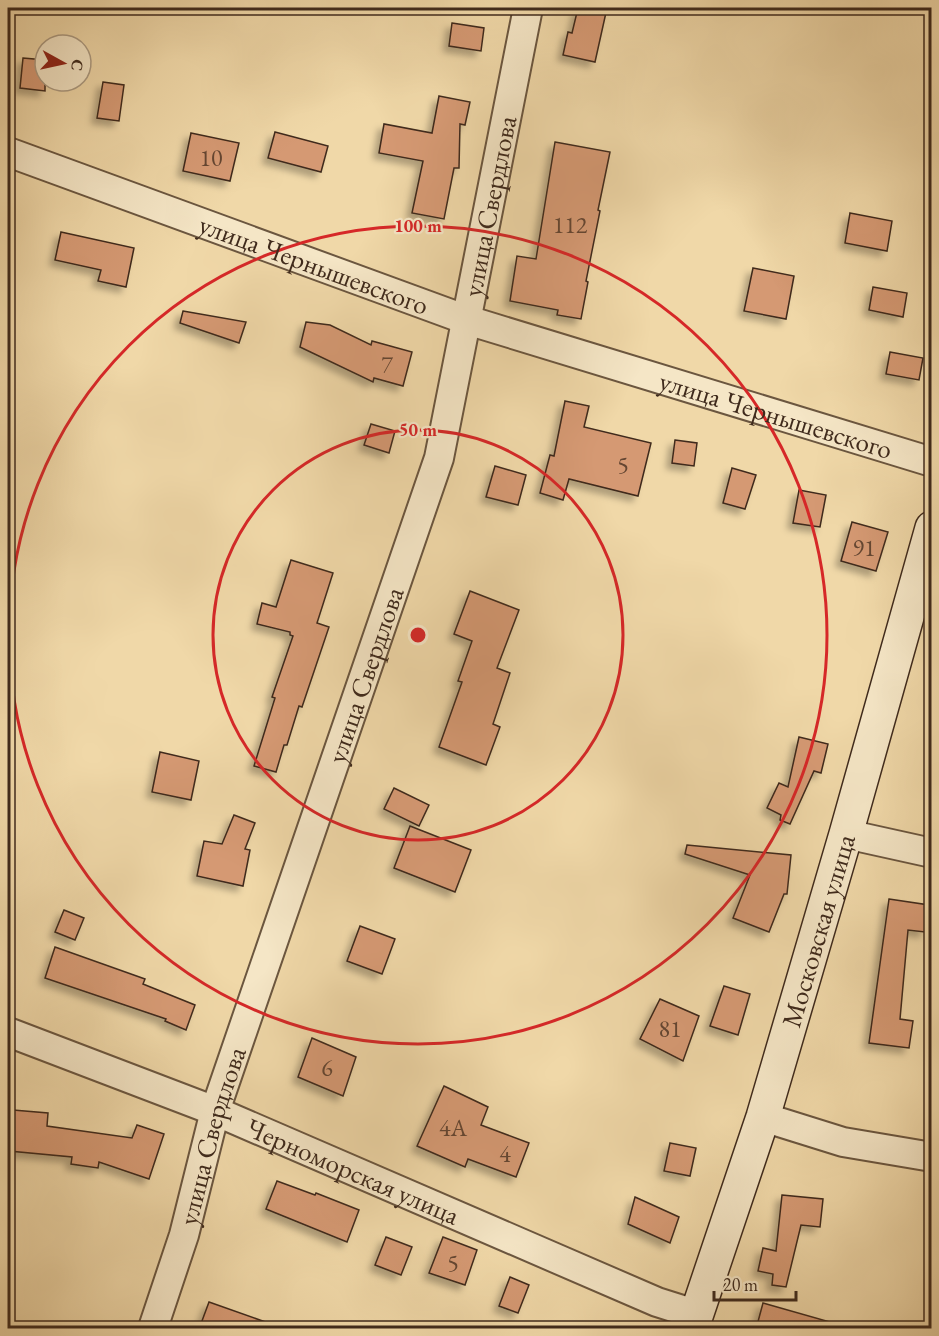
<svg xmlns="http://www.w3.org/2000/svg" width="939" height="1336" font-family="'EB Garamond',serif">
  <defs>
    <filter id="shadow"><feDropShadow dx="-5.5" dy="5.5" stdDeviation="3" flood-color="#0004"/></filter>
  </defs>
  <rect width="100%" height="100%" fill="#f0d8a8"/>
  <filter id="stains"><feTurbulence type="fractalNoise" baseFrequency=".00333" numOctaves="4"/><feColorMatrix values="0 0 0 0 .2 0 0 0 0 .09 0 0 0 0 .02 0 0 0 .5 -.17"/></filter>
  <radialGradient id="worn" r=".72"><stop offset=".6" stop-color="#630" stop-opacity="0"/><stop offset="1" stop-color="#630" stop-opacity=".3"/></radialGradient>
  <g fill="#d59973" stroke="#3f2a1c" stroke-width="1.5" filter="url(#shadow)">
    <polygon points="578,8 607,8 595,62 563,55 568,32 572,33"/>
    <polygon points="452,23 484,28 481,51 449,46"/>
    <polygon points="23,58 45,60 45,91 20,88"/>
    <polygon points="103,82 124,85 119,121 97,118"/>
    <polygon points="439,96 470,102 465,125 460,124 459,168 454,168 444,219 412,213 423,161 379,153 384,124 432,133"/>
    <polygon points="275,132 328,146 321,172 268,158"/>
    <polygon points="191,133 239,143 230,181 183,171"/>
    <polygon points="555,142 610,152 598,210 600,211 586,281 588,282 581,319 557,315 558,310 510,301 517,256 536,259"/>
    <polygon points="850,213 892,221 887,251 845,243"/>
    <polygon points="61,232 134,248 126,287 98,281 101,270 55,260"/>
    <polygon points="753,268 794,276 786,319 744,311"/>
    <polygon points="873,287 907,293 903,317 869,310"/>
    <polygon points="183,311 246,322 239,343 180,323"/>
    <polygon points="306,322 330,325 371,345 372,341 412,352 403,386 374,378 373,382 300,347"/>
    <polygon points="890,352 923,358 919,380 886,374"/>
    <polygon points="565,401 589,406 584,427 651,443 638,496 569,479 563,500 540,493 550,455 554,456"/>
    <polygon points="371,424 395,431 389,453 364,445"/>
    <polygon points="675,440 697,443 694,466 672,463"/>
    <polygon points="495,466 526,475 518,505 486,497"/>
    <polygon points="732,468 756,475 745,509 723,503"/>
    <polygon points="799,490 826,495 820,527 793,523"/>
    <polygon points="852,522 888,532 876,571 841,561"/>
    <polygon points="291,560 333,573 317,623 329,627 302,707 299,706 287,745 284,745 276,772 254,766 275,698 272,697 293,636 290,635 290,632 257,624 262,603 276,607"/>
    <polygon points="470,591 519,610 497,668 510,673 493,724 500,727 486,765 439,747 462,682 458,681 472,641 454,634"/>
    <polygon points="799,737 828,744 821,773 814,771 790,824 780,820 781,815 767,808 779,783 788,787"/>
    <polygon points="160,752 199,761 191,800 152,792"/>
    <polygon points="394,788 429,805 419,826 384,809"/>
    <polygon points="234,815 255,823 245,849 250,850 243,886 197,876 204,841 222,844"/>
    <polygon points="410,826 471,850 455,892 394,868"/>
    <polygon points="687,845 791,855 787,894 784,894 769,932 733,918 750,875 685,854"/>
    <polygon points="889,899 929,905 925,932 908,930 900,1019 913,1021 909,1048 869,1043"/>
    <polygon points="64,910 84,918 75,940 55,932"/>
    <polygon points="360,926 395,939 382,974 347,961"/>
    <polygon points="55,947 145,979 143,984 195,1005 186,1030 165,1021 166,1019 45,978"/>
    <polygon points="724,986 750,994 738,1035 710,1026"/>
    <polygon points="660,999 699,1016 683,1061 640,1039"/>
    <polygon points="312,1038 356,1057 343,1096 298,1077"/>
    <polygon points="444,1086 488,1107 481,1125 529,1143 516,1177 468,1159 465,1167 417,1146"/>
    <polygon points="13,1110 48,1113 47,1126 132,1138 137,1125 164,1134 149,1179 99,1162 98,1168 71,1164 72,1157 9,1151"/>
    <polygon points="670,1143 696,1148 690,1176 664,1171"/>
    <polygon points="277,1181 315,1195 316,1193 359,1210 347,1242 266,1209"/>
    <polygon points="782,1195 823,1199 820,1227 801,1225 786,1287 772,1285 773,1274 758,1271 763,1248 776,1251"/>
    <polygon points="635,1197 679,1217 670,1243 628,1224"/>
    <polygon points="386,1237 412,1247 401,1275 375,1265"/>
    <polygon points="443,1237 477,1250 465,1285 429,1273"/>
    <polygon points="510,1277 529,1285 518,1313 499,1306"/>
    <polygon points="209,1302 274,1325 274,1329 199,1329"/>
    <polygon points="763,1303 830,1322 830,1329 756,1329"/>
  </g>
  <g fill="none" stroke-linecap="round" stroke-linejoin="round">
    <g stroke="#6b563f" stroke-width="32">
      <g id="street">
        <path id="s1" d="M8 152 467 320 932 462"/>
        <polyline points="846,834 932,853"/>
        <path id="s2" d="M8 1032 215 1111 657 1302 695 1314"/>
        <polyline points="763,1117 843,1142 932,1157"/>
        <path id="s3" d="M153 1328 184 1235 215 1111 439 458 528 8"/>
      </g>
    </g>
    <g stroke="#3f2a1c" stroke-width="36">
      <g id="secondary">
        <path id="s4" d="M692 1328 763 1117 846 834 932 528"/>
      </g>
    </g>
    <use href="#street" stroke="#f5e6c6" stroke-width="28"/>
    <use href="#secondary" stroke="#f5e6c6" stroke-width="33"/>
  </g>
  <g fill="none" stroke="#d62828" stroke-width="3">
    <circle cx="418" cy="635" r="205"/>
    <circle cx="418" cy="635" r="409"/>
  </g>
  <g text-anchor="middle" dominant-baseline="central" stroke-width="4.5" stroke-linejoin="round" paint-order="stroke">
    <g font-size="24" fill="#644632">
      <text x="211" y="157">10</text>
      <text x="570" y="224">112</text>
      <text x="387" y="364">7</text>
      <text x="623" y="464">5</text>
      <text x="864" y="547">91</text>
      <text x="670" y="1028">81</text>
      <text x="327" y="1067">6</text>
      <text x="453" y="1127">4А</text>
      <text x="505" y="1153">4</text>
      <text x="453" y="1262">5</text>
    </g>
    <g font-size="27" fill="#3f2a1c" stroke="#f5e6c6">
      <text stroke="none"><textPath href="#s3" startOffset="1173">улица Свердлова</textPath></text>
      <text stroke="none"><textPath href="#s1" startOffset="326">улица Чернышевского</textPath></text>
      <text stroke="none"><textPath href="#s1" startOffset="812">улица Чернышевского</textPath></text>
      <text stroke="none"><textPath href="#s3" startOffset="687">улица Свердлова</textPath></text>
      <text stroke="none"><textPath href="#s4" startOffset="417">Московская улица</textPath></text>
      <text stroke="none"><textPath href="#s3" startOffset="201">улица Свердлова</textPath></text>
      <text stroke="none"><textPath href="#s2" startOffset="372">Черноморская улица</textPath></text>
    </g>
  </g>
  <circle cx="418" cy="635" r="9" fill="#d62828" stroke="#f5e6c6" stroke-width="3"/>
  <g font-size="18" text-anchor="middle" font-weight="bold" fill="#d62828" stroke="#f5e6c6" stroke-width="4.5" stroke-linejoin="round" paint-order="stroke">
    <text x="418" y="232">100 m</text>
    <text x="418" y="436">50 m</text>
  </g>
  <rect width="939" height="1336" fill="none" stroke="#f0d8a8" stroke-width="30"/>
  <rect x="9" y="9" width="921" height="1318" fill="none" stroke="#3f2a1c" stroke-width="3"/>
  <rect x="15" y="15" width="909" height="1306" fill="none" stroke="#3f2a1c" stroke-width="1.5"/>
  <g transform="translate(63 63) rotate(98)"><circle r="28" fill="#f5e6c6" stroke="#ac9b82" stroke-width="1.5"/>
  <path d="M0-4.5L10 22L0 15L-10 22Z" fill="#8f2418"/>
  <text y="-9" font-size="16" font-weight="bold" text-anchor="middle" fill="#3f2a1c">С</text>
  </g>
  <path d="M714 1291v9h82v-9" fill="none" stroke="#3f2a1c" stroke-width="3"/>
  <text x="723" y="1291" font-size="18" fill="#3f2a1c" stroke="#f5e6c6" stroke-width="4.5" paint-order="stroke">20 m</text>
  <rect width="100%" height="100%" filter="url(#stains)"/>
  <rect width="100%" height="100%" fill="url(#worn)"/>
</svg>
